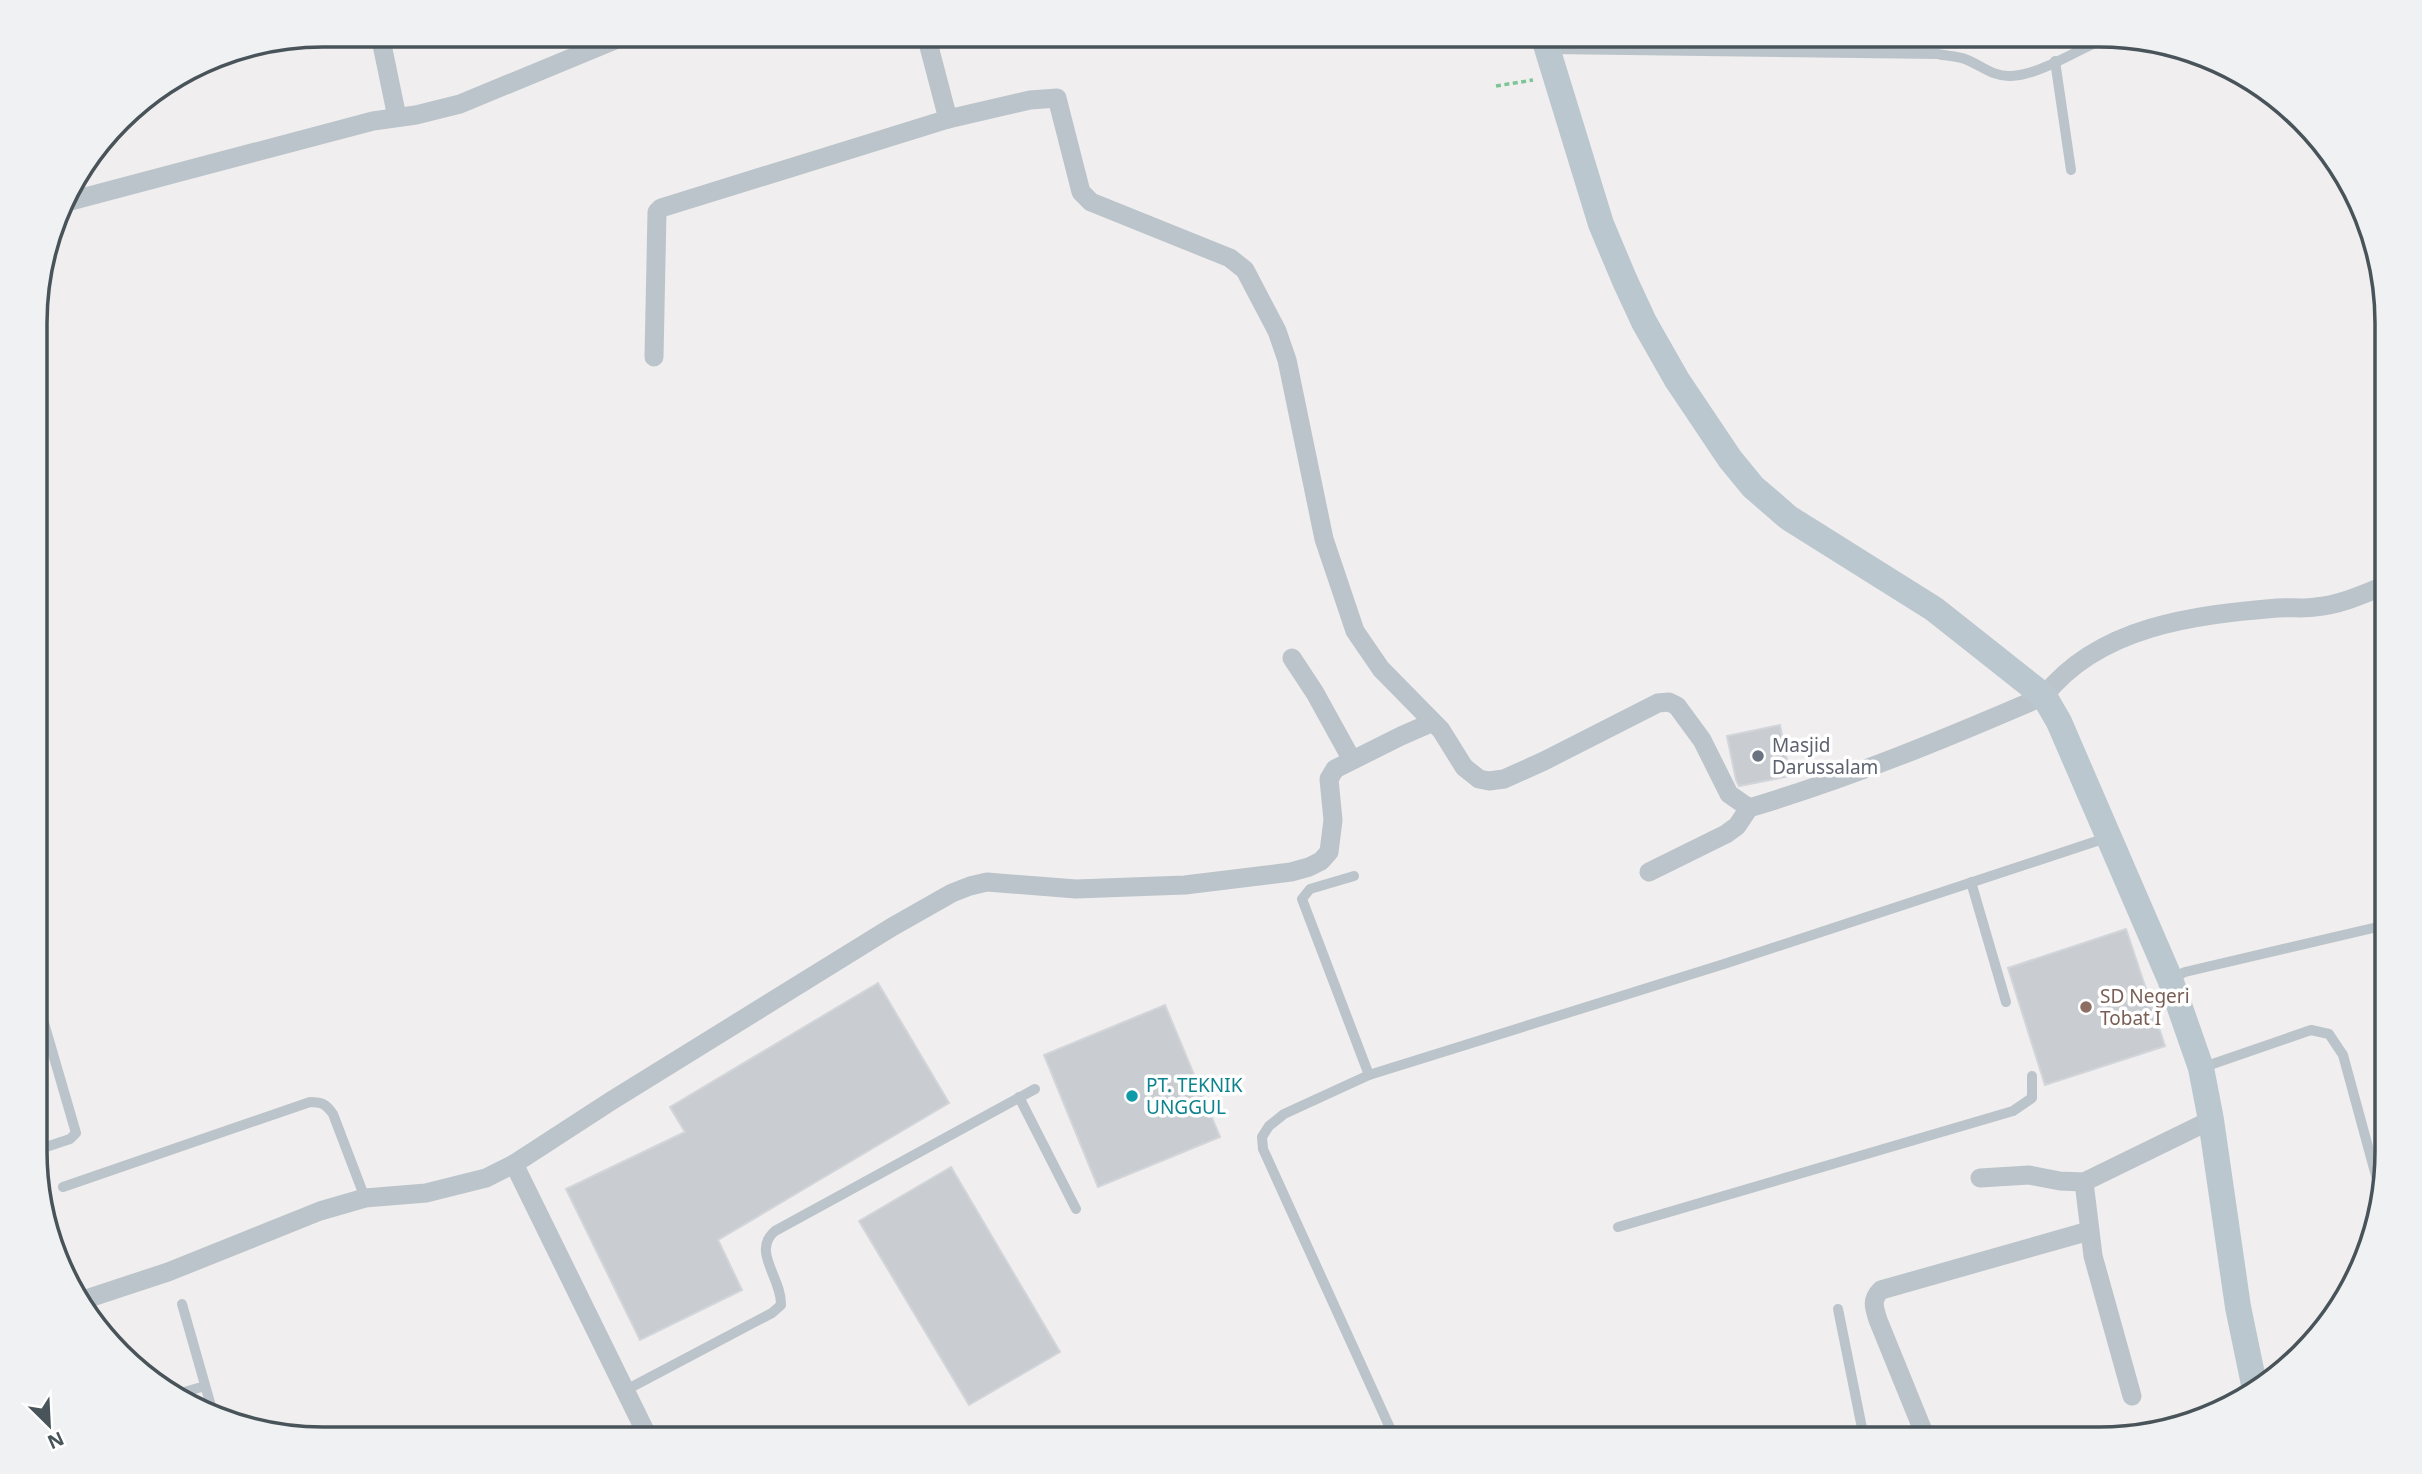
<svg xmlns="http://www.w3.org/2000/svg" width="2422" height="1474" font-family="'Noto Sans',sans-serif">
  <rect width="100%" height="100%" fill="#f0eeee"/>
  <g fill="#c9ccd0" stroke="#d2d5d9" stroke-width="2">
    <polygon points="1780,725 1790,776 1739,786 1736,780 1727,736"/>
    <polygon points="2126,929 2165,1046 2045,1085 2008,968"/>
    <polygon points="878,983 949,1103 718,1240 742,1290 640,1340 566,1189 685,1132 670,1107"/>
    <polygon points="1165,1005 1220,1137 1098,1187 1044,1055"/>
    <polygon points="951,1167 1060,1352 969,1405 859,1221"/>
  </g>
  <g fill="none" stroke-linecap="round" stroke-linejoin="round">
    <polyline stroke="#7bc596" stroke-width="3.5" stroke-dasharray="5 3.5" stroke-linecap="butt" points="1496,86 1533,80"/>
    <g stroke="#bbc4ca" stroke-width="10">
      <path d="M1551 49 1938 54C1947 56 1957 56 1965 59 1981 65 1993 77 2011 76 2041 75 2080 48 2108 37"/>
      <polyline points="2055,61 2071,170"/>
      <polyline points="1354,876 1310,889 1302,899 1369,1075"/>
      <polyline points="1971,882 2006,1002"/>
      <polyline points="2170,979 2185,972 2386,925"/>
      <polyline points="37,999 76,1133 70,1139 37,1150"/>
      <polyline points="2201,1068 2311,1030 2329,1034 2343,1055 2376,1176 2383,1185"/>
      <polyline points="1019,1097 1076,1209"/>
      <path d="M63 1187 310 1102C322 1102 326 1104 333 1114L365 1198"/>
      <polyline points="1618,1227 2013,1111 2032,1098 2032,1076"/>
      <polyline points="182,1304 213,1413"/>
      <polyline points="1838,1309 1864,1438"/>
      <path d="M626 1390 772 1313 781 1305C782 1278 751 1251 775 1231L1035 1089"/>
      <polyline points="174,1395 205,1386"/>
      <polyline points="1395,1439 1263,1149 1262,1137 1269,1126 1284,1114 1369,1075 1724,964 2109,837"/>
    </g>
    <g stroke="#bbc4ca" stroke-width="19">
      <polyline points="380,35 397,117"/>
      <polyline points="926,35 948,119"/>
      <polyline points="63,203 373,121 416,115 460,104 627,35"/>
      <path d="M654 357 657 212 661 208 948 119 1030 100 1057 98 1081 192 1091 202 1230 258 1245 270 1277 331 1287 360 1324 539 1355 631 1381 669 1441 730 1464 767 1479 779 1489 781 1504 779 1544 761 1658 703 1669 702 1677 706 1702 740 1729 794 1749 808C1850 778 1947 738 2044 696 2099 626 2194 615 2277 608 2290 607 2303 609 2315 607 2340 605 2364 594 2386 585"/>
      <polyline points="1292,658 1315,693 1352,760"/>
      <polyline points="1649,872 1726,834 1737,826 1749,808"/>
      <polyline points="514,1164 649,1439"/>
      <polyline points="1980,1178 2029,1175 2060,1181 2084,1182 2211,1120"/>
      <polyline points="2084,1182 2093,1256 2132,1396"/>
      <polyline points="80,1301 168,1272 320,1211 365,1198 426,1193 486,1178 514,1164 611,1101 892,927 952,893 970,886 987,882 1076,889 1185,885 1291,872 1309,867 1321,861 1329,852 1333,820 1329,779 1335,769 1401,736 1433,722"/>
      <path d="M1926 1438 1878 1320C1874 1307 1871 1300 1881 1290L2089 1231"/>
    </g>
    <polyline stroke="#bbc7ce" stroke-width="26" points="1543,35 1601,224 1625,281 1644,322 1677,380 1730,459 1753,487 1789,518 1934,609 2044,696 2059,722 2170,979 2201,1068 2211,1120 2238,1307 2255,1389"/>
  </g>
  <circle fill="#6b7280" stroke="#fff" stroke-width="2.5" cx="1758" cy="756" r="7"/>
  <circle fill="#8d6e63" stroke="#fff" stroke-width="2.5" cx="2086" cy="1007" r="7"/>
  <circle fill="#0f9aa8" stroke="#fff" stroke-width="2.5" cx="1132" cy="1096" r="7"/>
  <g text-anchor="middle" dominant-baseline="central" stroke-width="7" stroke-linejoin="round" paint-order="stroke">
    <g font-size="19" fill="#5b616d" stroke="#fff" text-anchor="start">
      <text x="1772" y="745">Masjid<tspan x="1772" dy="22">Darussalam</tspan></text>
    </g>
    <g font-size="19" fill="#785e54" stroke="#fff" text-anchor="start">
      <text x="2100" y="996">SD Negeri<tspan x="2100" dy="22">Tobat I</tspan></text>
    </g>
    <g font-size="19" fill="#0d838f" stroke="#fff" text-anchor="start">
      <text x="1146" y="1085">PT. TEKNIK<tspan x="1146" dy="22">UNGGUL</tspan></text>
    </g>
  </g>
  <path d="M0 0H2422V1474H0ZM323 47H2099A276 276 0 0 1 2375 323V1151A276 276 0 0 1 2099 1427H323A276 276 0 0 1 47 1151V323A276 276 0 0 1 323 47Z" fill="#f0f1f2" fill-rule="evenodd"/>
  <path fill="none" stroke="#48545a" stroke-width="3.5" d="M323 47H2099A276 276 0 0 1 2375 323V1151A276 276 0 0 1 2099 1427H323A276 276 0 0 1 47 1151V323A276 276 0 0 1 323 47Z"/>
  <g transform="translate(49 1425) rotate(156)" stroke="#ffffff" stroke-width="5" paint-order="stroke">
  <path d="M0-5L12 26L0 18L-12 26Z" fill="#48545a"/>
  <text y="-10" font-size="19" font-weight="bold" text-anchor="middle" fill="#48545a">N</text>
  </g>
</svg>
